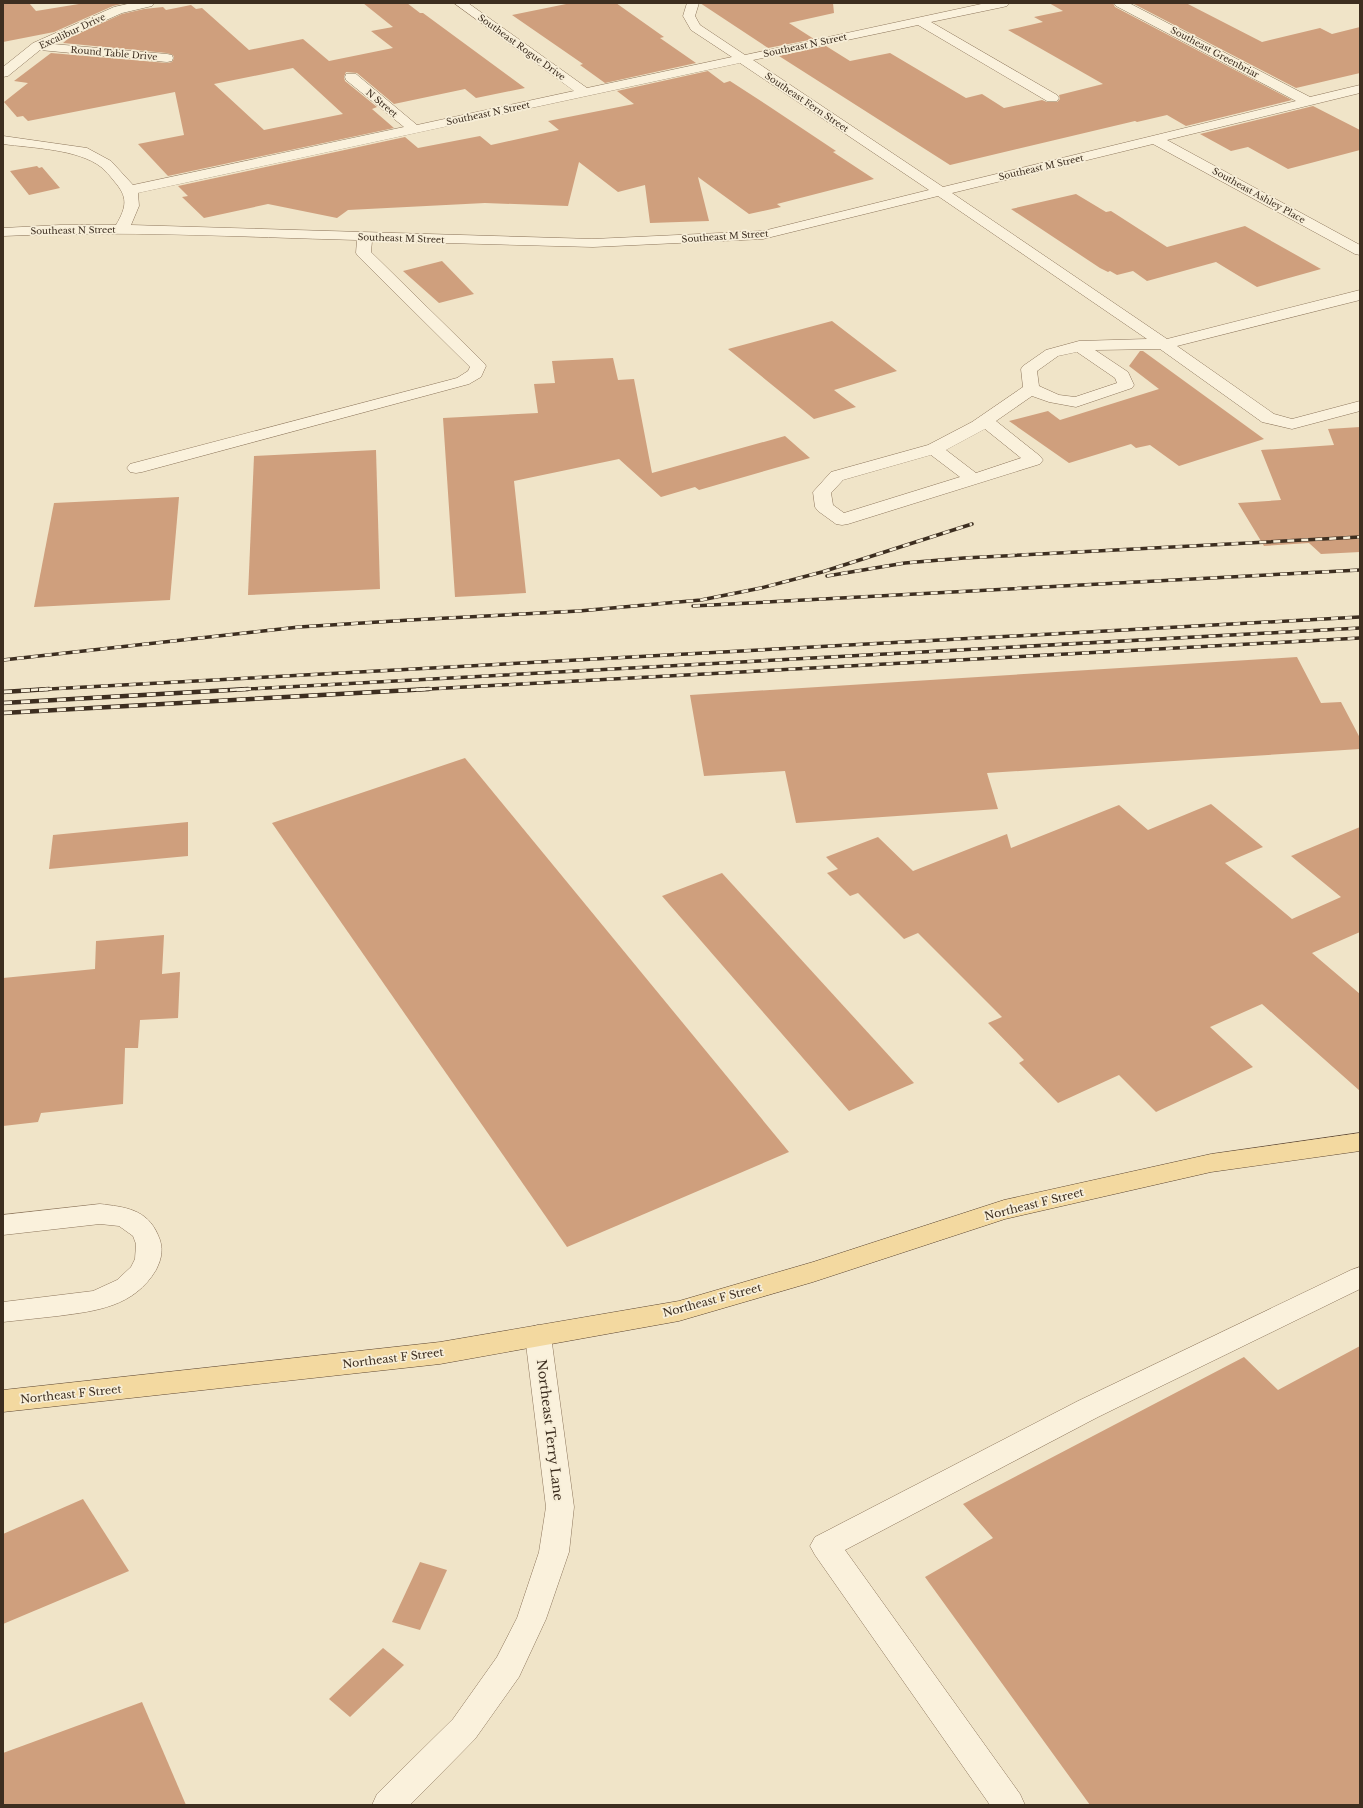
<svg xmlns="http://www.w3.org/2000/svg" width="1363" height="1808" font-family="'Libre Baskerville',serif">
  <rect width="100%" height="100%" fill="#f0e4c8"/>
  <g fill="#cf9f7d" fill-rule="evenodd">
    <polygon points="3,3 29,3 36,11 85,3 125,3 113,6 54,32 3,42"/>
    <path d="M363 3H407L420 13H423L525 88 476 98 465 89 394 104 357 73 346 72 344 77 345 81 377 107 372 109 394 128 168 176 138 144 184 135 175 92 28 121 23 116 17 117 4 102 28 83 14 81 51 53 167 63 172 62 174 58 173 55 167 53 63 43 69 38 122 14 144 9 163 7 166 10 191 5 196 9 202 8 249 50 303 39 329 61 393 48 371 31 393 27ZM293 68 343 114 264 130 214 84Z"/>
    <polygon points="571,3 616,3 664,37 660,38 696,63 605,83 580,65 583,64 512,15"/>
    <polygon points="700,3 833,3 834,13 789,23 814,39 768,48"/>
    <polygon points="1049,3 1113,3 1115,7 1292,100 1186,126 1167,115 1137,122 1135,121 950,165 779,56 826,46 850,61 890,53 966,98 982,94 1004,108 1042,100 1047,102 1057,102 1060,99 1059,95 1103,84 1008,30 1043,22 1034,17 1063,11"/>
    <polygon points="1132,3 1186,3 1262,42 1320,28 1332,34 1360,27 1360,73 1296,88"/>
    <polygon points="708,71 724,83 730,81 770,107 836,151 833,152 874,179 777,204 781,207 749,214 698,177 709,221 650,223 645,185 618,192 579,162 568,206 485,203 348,210 337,218 268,204 204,218 182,197 188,196 178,186 405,137 418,148 480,136 491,145 559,130 548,121 634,104 617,91"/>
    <polygon points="1313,106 1360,130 1360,150 1288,169 1248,147 1231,151 1200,134"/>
    <polygon points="37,166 39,168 42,167 60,188 29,195 10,171"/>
    <polygon points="1076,194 1106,212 1111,211 1167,247 1245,226 1321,269 1257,287 1216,262 1147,281 1133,271 1117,275 1110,271 1108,272 1100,268 1011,209"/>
    <polygon points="442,261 474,294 439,303 403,271"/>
    <polygon points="832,321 897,371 834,390 856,407 814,419 728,349"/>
    <polygon points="1140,351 1143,351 1264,439 1179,466 1150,445 1136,448 1131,444 1069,463 1009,421 1048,411 1060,420 1159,389 1129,366"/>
    <polygon points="613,358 618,380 634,379 652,473 785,436 810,458 699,490 695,487 661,497 619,459 514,481 526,593 455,597 443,418 538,413 534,384 555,383 552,361"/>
    <polygon points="1360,427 1360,552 1321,554 1309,543 1264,546 1238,503 1281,500 1261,450 1334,445 1328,429"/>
    <polygon points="376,450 380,589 248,595 254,456"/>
    <polygon points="179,497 170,600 34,607 54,503"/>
    <polygon points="1297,657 1321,703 1341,702 1360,738 1360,749 987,773 998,809 796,823 785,771 704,776 690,695"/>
    <polygon points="465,758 789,1152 567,1247 272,823"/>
    <polygon points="1211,804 1263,847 1225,863 1292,919 1341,897 1291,856 1360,827 1360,932 1312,953 1360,994 1360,1091 1262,1004 1210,1027 1253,1067 1156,1112 1119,1075 1058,1103 1019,1063 1024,1060 988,1023 1002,1017 918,933 904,939 858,893 850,896 827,873 838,869 826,857 878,837 913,871 1007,834 1011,848 1119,805 1148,830"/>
    <polygon points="188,822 188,856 49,869 53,835"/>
    <polygon points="722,873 914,1083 849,1111 662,896"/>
    <polygon points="164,935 162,974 180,972 178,1018 140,1020 138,1048 125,1048 123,1104 41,1113 38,1122 3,1126 3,978 95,969 96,941"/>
    <polygon points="1360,1346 1360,1805 1090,1805 925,1577 993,1538 963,1504 1244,1357 1278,1390"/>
    <polygon points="83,1499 129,1571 3,1624 3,1534"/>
    <polygon points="420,1562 447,1570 420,1630 392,1622"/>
    <polygon points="383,1648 404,1665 350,1717 329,1699"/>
    <polygon points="142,1702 186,1805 3,1805 3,1753"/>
  </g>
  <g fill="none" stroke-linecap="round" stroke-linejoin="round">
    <g stroke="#8d765c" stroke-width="1">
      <g id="minor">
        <polygon points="132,3 154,3 152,6 122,13 53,44 167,54 172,55 173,58 172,61 167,62 40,50 8,76 3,77 3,67 33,43 114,7"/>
        <path d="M454 3H468L587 88 732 57 691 30 683 16 687 3H699L695 16 700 25 745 55 986 3H1009L1007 6 1003 7 931 22 1057 95 1059 98 1057 101H1047L918 25 753 60 943 187 1296 101 1116 6 1114 3H1129L1310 97 1360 85V93L1167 140 1360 245V255L1355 254 1153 144 952 193 1167 339 1360 290V300L1177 346 1274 414 1292 419 1360 401V411L1292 429 1262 422 1160 349 1095 350 1128 372 1134 385 1132 388 1076 407 1049 402 1032 396 996 421 1040 456 1043 460 1040 464 848 524 842 525 836 524 818 511 815 507 813 492 831 472 928 445 972 422 1023 387 1021 369 1023 366 1046 350 1079 341 1147 339 938 196 763 239 593 247 372 241 371 252 484 363 486 366 481 377 469 384 142 472 136 473 130 472 127 468 130 464 457 378 468 371 470 367 358 256 356 253 357 240C239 237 121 230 3 236V228L60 225H116C127 206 128 197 114 181 110 176 106 171 101 167 78 149 32 148 3 144V136L87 148 111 161 133 185 404 127 346 80 345 77 346 74H356L417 125 574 91ZM740 63 929 190 763 231 593 239 131 225 139 206 138 193ZM1077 352 1115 378 1117 383 1075 397 1059 395 1039 386 1037 371 1058 356ZM985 429 1021 458 976 473 946 450ZM931 455 960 477 844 513 833 505 831 493 843 480Z"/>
        <path d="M100 1204C125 1207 147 1209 158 1235 164 1248 162 1258 156 1270 134 1307 96 1311 58 1316 40 1318 21 1320 3 1322V1302L93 1291 117 1280 131 1267 135 1259 136 1244 133 1236 119 1226 100 1224 3 1235V1215Z"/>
        <polygon points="1360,1267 1360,1289 1098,1417 845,1550 1020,1794 1025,1805 990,1805 815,1555 810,1546 815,1537 1078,1401 1351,1270"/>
        <polygon points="538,1325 547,1328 551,1336 574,1507 569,1552 546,1619 519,1677 475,1739 410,1805 372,1805 377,1794 453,1719 497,1657 517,1618 539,1552 546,1507 525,1336 529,1328"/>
      </g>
    </g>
    <g stroke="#5b4430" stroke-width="1">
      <polygon id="major" points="1360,1133 1360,1151 1211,1172 1005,1219 813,1282 679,1321 440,1364 3,1412 3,1390 440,1342 679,1301 813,1262 1004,1200 1211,1154"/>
    </g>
    <use href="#minor" fill="#faf1dc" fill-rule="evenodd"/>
    <use href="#major" fill="#f3d9a0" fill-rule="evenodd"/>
    <g stroke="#3d2e20" stroke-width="3.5">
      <g id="rail-far1">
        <polyline points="827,576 905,563 964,558 1360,537"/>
        <polyline points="693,606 1360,570"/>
        <polyline points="3,660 299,627 410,620 579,611 701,600 761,588 822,572 972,524"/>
        <polyline points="31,690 1360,617"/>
        <polyline points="230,690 1360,628"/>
        <polyline points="411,690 1360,638"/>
      </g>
    </g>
    <g stroke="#3d2e20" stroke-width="4.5">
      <g id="rail">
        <polyline points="3,692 49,689"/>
        <polyline points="3,703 248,689"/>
        <polyline points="3,713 429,689"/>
      </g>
    </g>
    <use href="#rail-far1" stroke="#f7eed8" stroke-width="2.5" stroke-dasharray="7" stroke-linecap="butt"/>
    <use href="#rail" stroke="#f7eed8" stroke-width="3" stroke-dasharray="9" stroke-linecap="butt"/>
  </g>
  <g text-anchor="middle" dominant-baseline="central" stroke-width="3.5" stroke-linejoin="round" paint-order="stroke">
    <g font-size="9" fill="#3d2e20" stroke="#f7eed8">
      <text transform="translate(72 31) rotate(-25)">Excalibur Drive</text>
      <text transform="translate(805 45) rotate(-12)">Southeast N Street</text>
      <text transform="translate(522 47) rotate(36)">Southeast Rogue Drive</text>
      <text transform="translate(1215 52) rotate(28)">Southeast Greenbriar</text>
      <text transform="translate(114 53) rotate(5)">Round Table Drive</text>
      <text transform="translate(807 102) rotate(34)">Southeast Fern Street</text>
      <text transform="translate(382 103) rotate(40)">N Street</text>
      <text transform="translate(488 113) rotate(-12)">Southeast N Street</text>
      <text transform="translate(1041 167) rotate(-13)">Southeast M Street</text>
      <text transform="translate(1259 195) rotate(29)">Southeast Ashley Place</text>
      <text transform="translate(73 230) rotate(-1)">Southeast N Street</text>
      <text transform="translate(725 236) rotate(-4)">Southeast M Street</text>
      <text transform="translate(401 238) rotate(2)">Southeast M Street</text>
    </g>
    <g font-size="11" fill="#3d2e20" stroke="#f7eed8">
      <text transform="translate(1034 1204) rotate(-14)">Northeast F Street</text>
      <text transform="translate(712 1300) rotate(-15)">Northeast F Street</text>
      <text transform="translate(393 1358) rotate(-7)">Northeast F Street</text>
      <text transform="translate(71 1394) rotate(-6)">Northeast F Street</text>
    </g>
    <g font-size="13" fill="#3d2e20" stroke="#f7eed8">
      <text transform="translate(550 1430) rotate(83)">Northeast Terry Lane</text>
    </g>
  </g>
  <rect width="1363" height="1808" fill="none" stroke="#3d2e20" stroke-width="8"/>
</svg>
